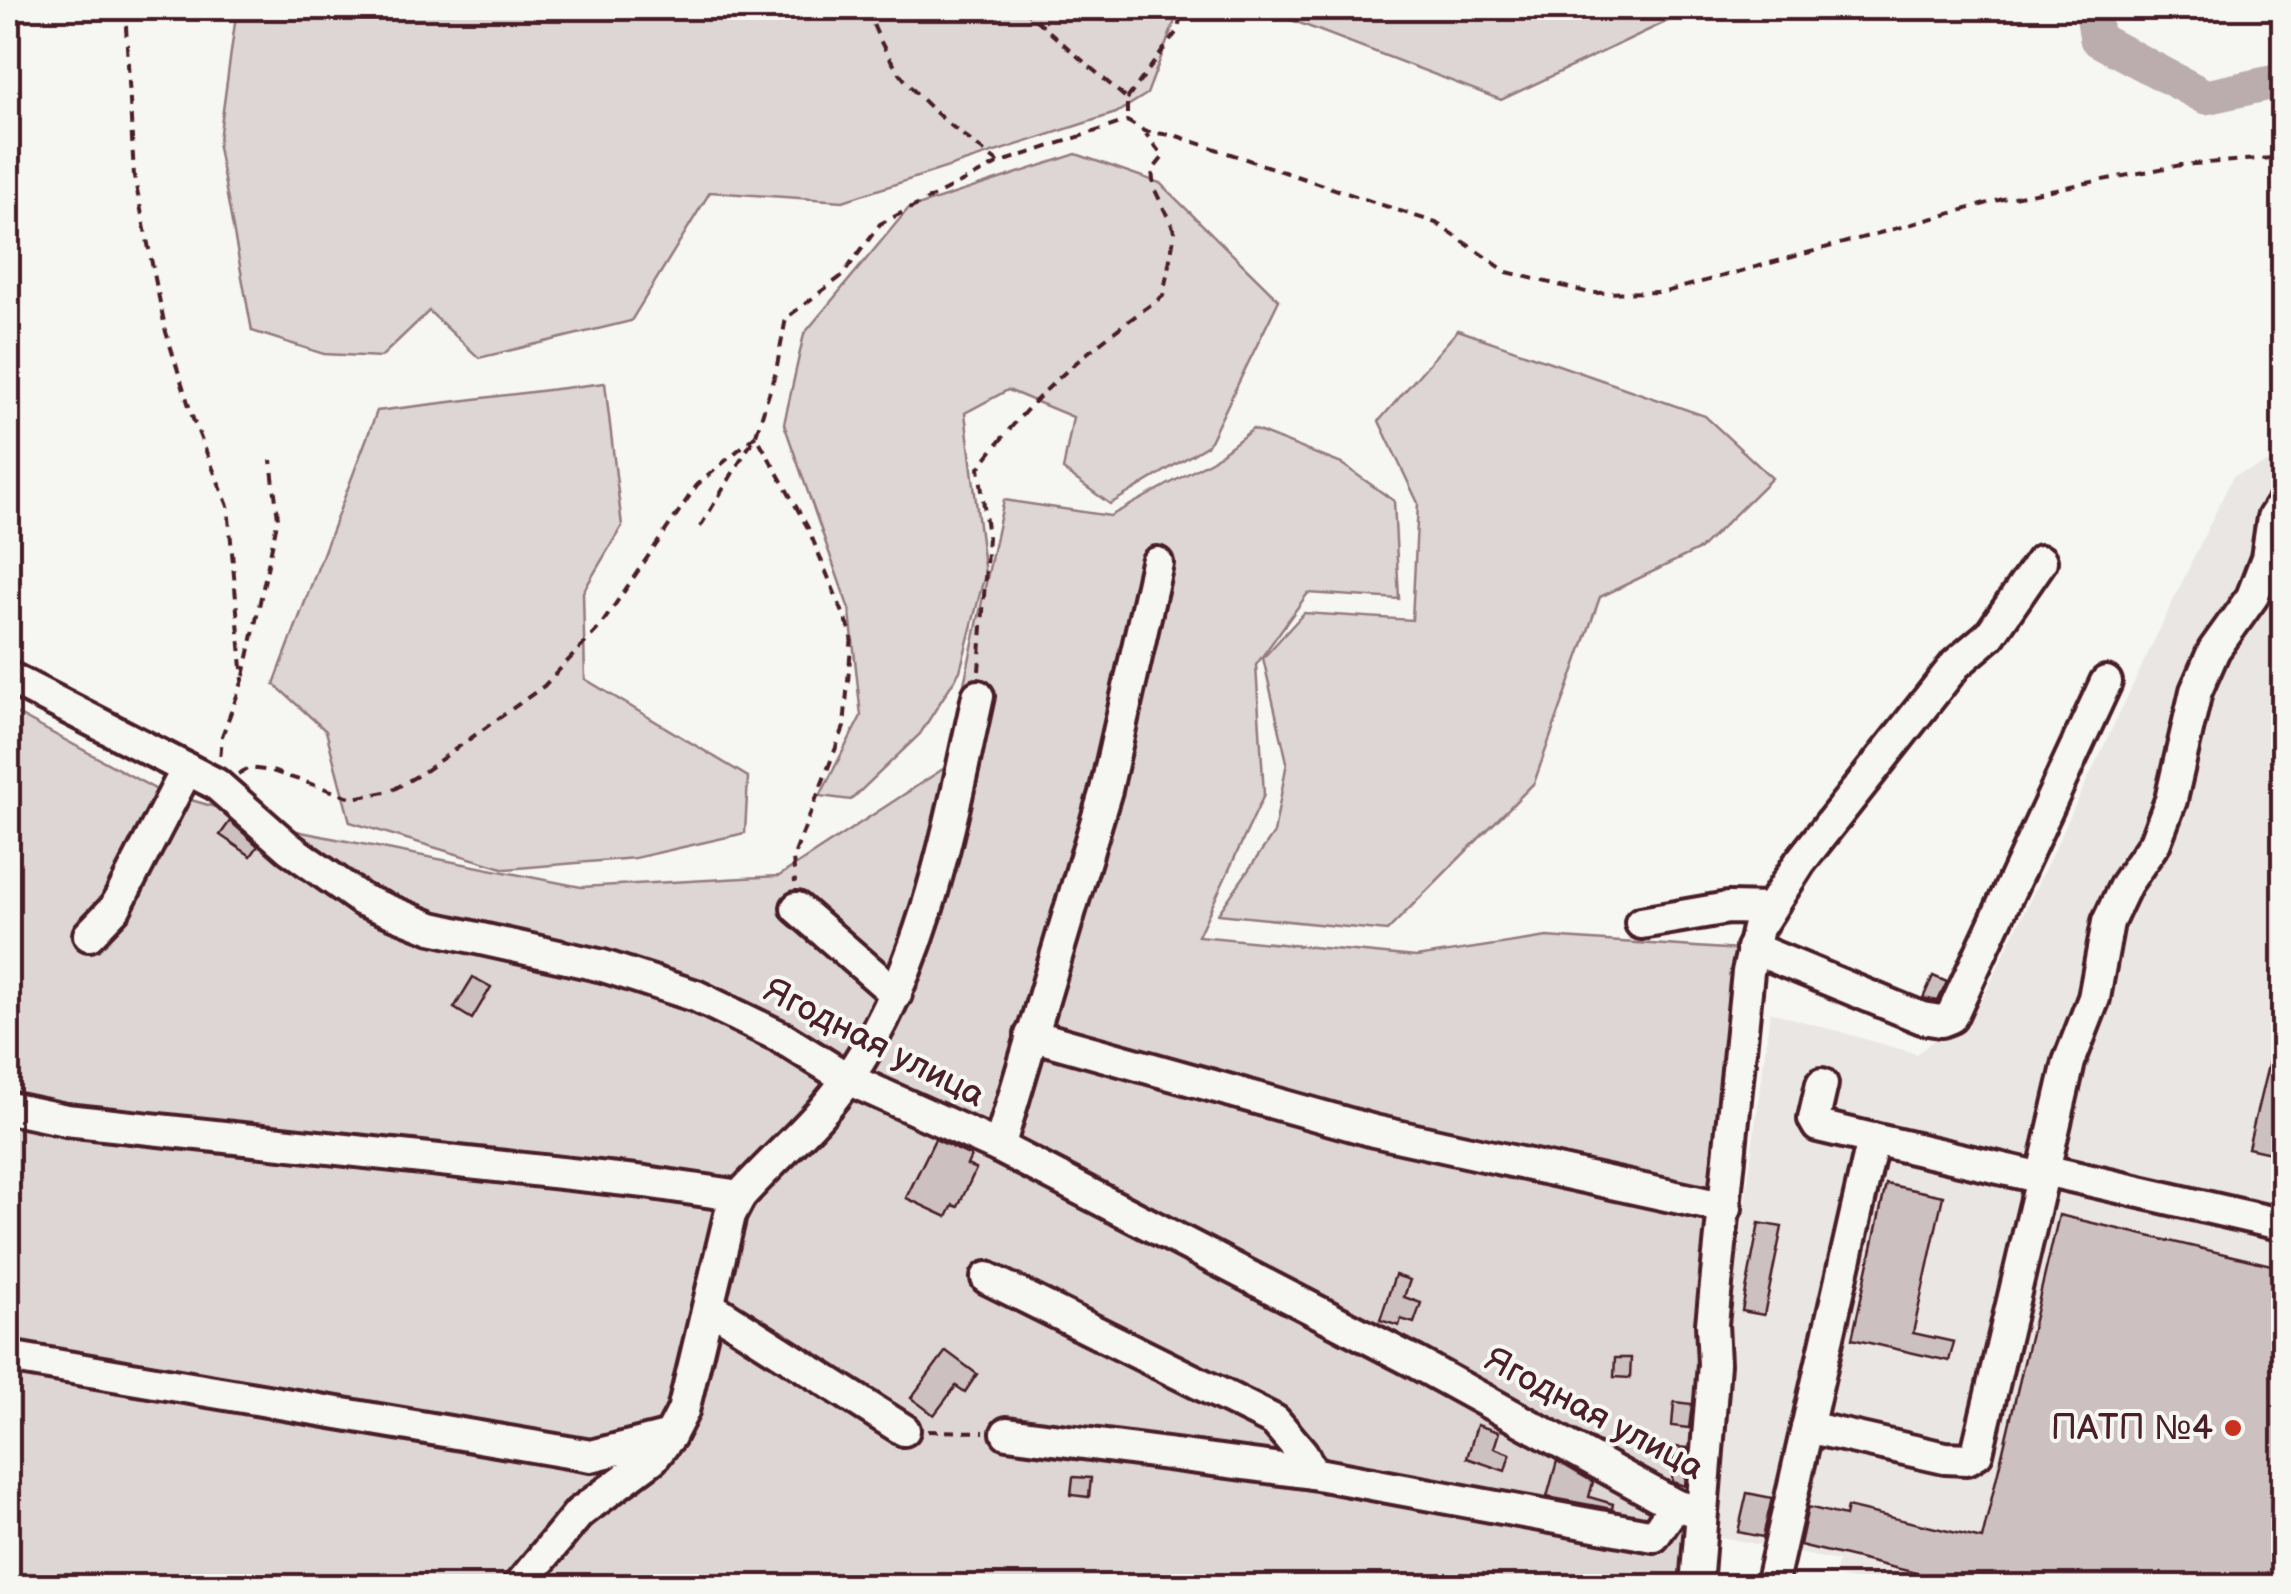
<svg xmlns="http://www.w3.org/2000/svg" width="2291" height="1594" font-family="'Balsamiq Sans',sans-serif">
  <rect width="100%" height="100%" fill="#f6f6f2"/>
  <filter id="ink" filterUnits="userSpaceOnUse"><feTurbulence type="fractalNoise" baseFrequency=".01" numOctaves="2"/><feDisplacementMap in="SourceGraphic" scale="20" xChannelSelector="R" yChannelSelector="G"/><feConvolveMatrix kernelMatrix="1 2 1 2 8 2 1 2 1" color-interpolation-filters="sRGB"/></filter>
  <g filter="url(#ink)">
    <polygon fill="#e9e6e3" points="2283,457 2283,1586 1881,1586 1834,1576 1838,1561 1702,1533 1770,1012 1917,1054 1983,998 2233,476"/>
    <g fill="#ddd6d5" stroke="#947a80" stroke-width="2.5">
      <polygon points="237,8 1170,8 1176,18 1147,94 1116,113 843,201 710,192 631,321 479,358 429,311 381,357 324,354 252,331 218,147"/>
      <polygon points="1277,8 1695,8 1501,100 1281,16"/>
      <polygon points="1076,154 1160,183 1279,300 1208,445 1110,504 1063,470 1073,417 1008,390 965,413 985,574 960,671 920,734 851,800 820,796 861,716 850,612 784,424 804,334 908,209"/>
      <polygon points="1458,330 1705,416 1772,478 1700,549 1600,597 1534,783 1387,931 1218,914 1274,833 1287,762 1263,658 1304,613 1412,620 1418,503 1379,421"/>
      <polygon points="605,383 622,526 583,592 585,679 748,777 745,833 635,858 506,869 350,822 326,731 274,684 377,411"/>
      <polygon points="1253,429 1342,464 1394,501 1399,599 1308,593 1256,665 1264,795 1198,936 1416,957 1547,937 1739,950 1690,1586 8,1586 8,709 157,790 301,832 581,887 779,876 946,767 1004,500 1110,516 1213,460"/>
    </g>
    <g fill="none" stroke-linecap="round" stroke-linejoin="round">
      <polyline stroke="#bbadae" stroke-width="35" points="2092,8 2097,39 2206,97 2284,80"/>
    </g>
    <g fill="#ccc1c0" stroke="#4a1f2b" stroke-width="2.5">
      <polygon points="230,821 258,846 251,856 220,835"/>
      <polygon points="1933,976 1947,982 1938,1001 1923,998"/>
      <polygon points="473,977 491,987 472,1019 454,1008"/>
      <polygon points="2278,1024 2284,1025 2284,1156 2248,1148"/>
      <polygon points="935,1139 971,1156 967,1165 976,1169 958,1207 953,1205 947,1217 906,1198"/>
      <polygon points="1886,1184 1943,1196 1913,1333 1954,1342 1949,1361 1852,1339"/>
      <polygon points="2059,1215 2284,1268 2284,1586 1970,1586 1800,1545 1808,1507 1845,1516 1847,1507 1982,1539"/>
      <polygon points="1759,1223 1782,1227 1764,1315 1742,1311"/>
      <polygon points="1395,1275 1410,1280 1404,1297 1421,1303 1414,1323 1401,1319 1399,1326 1380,1320"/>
      <polygon points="946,1351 977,1374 965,1392 956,1386 934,1415 911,1398"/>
      <polygon points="1615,1358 1631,1358 1630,1378 1614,1377"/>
      <polygon points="1674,1402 1692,1404 1689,1428 1672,1426"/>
      <polygon points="1477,1425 1499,1432 1494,1448 1510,1454 1505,1471 1467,1458"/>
      <polygon points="1674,1447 1688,1448 1685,1486 1672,1482"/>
      <polygon points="1557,1461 1593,1482 1589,1497 1613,1504 1612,1509 1547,1497"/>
      <polygon points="1073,1477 1091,1478 1089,1497 1071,1495"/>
      <polygon points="1747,1493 1772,1498 1763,1537 1738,1532"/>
    </g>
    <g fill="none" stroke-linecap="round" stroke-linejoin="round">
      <g stroke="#4a1f2b" stroke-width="38">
        <g id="minor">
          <polyline points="8,677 216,784 289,848 362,900 432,928 603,966 696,996 779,1036 848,1079 999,1147 1415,1362 1675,1505 1699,1512"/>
          <polyline points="797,908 896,994"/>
          <polyline points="1641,923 1728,908 1769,909"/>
          <polyline points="89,935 115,908 187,769"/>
          <polyline points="1752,948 1922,1018 1941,1021 1951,1017 2106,682"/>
          <polyline points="1031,1035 1374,1131 1726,1208"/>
          <polyline points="1822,1084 1814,1119 1818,1126 1873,1139"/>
          <polyline points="9,1108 66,1120 645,1182 740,1196"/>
          <polyline points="999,1147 1106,790 1157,563"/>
          <polyline points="2044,1170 2069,1062 2094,998 2108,922 2126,884 2155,842 2171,800 2196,691 2214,650 2252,597 2267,558 2273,518 2284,501"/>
          <polyline points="987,1278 1275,1421 1302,1453 1312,1473"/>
          <polyline points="709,1306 904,1430"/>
          <polyline points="8,1357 591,1456 670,1436"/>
          <polyline points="1807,1427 1945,1458 1967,1459 1977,1453 2042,1178"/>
          <polyline points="1007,1433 1312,1473 1654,1536 1675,1505"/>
          <path d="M519 1586 579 1513 653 1458 670 1436 683 1411 730 1215 740 1196C775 1157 819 1121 848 1078 925 968 950 824 978 696"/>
          <polyline points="1696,1586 1714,1364 1712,1324 1748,972 1758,928 1800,862 1956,664 1990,635 2041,561"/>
          <polyline points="1771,1586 1873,1139 2042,1178 2044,1170 2284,1225"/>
        </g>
      </g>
      <g stroke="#4a1f2b" stroke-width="4" stroke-dasharray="10 8" stroke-linecap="butt">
        <polyline points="125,8 134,176 166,332 193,419 228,506 243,680 222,736 220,760"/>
        <path d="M867 8C894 87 936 114 999 163"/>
        <polyline points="1022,8 1127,99 1127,121"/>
        <polyline points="1127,99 1178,30 1182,8"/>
        <polyline points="700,527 756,435 776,371 786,318 842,276 880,224 999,163 1127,121 1144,131 1177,136 1436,223 1507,272 1590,293 1665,292 2003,199 2181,165 2284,157"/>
        <path d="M979 671 988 537 979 468C1034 393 1088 349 1163 296L1175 232 1154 188 1152 171 1163 157 1146 134"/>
        <polyline points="244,676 278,518 271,460"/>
        <polyline points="238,774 249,768 272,771 353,798 391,791 422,773 544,686 599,628 697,485 756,435 808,528 852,635 844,727 793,858 795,883"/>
        <polyline points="928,1431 984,1432"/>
      </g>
      <use href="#minor" stroke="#f6f6f2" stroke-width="30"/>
    </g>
  </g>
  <circle fill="#c8321e" stroke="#f6f6f2" stroke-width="4" cx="2233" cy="1428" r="10"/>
  <g text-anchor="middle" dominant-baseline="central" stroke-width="8" stroke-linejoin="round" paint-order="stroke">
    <g font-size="35" fill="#4a1f2b" stroke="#f6f6f2">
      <text transform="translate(874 1043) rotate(27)">Ягодная улица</text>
      <text transform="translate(1594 1414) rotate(28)">Ягодная улица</text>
    </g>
    <g font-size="35" fill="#4a1f2b" stroke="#f6f6f2" text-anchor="end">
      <text x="2213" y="1428">ПАТП №4</text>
    </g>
  </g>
  <rect width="2291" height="1594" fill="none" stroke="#f6f6f2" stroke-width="40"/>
  <rect x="20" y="20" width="2251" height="1554" fill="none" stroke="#4a1f2b" stroke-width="4" filter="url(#ink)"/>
</svg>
